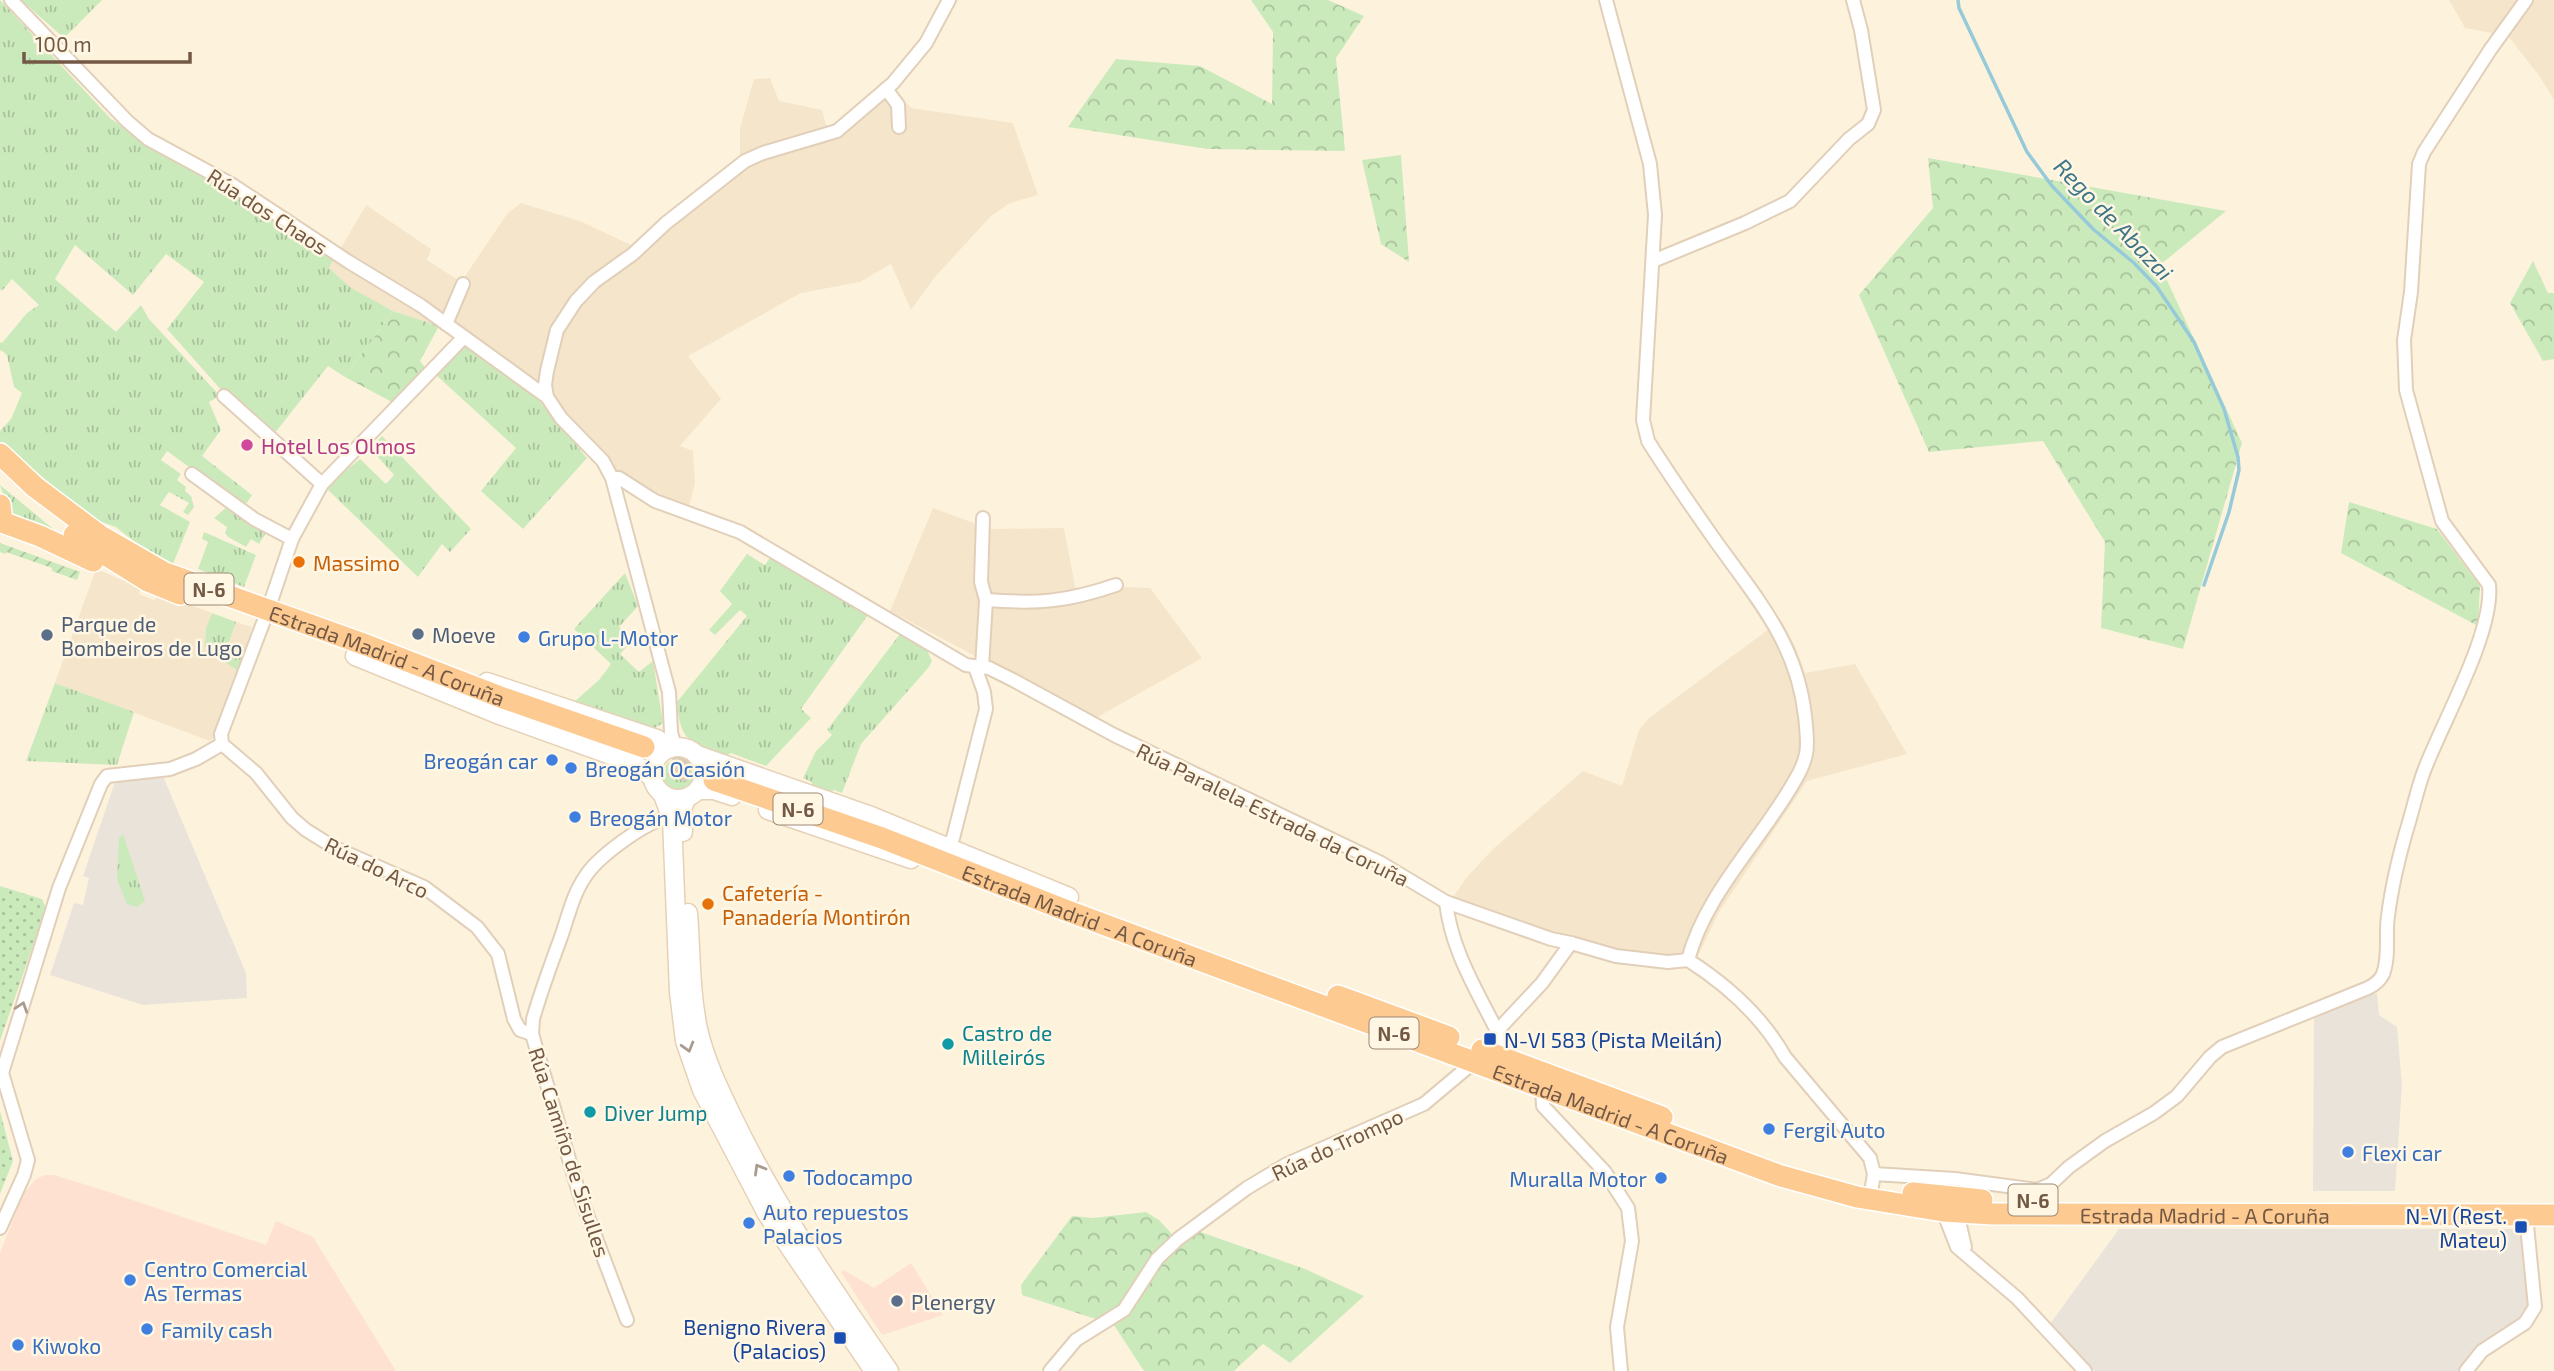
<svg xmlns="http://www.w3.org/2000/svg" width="2554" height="1371" font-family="'Exo 2',sans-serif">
  <defs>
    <pattern id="grass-tufts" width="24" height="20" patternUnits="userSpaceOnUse" patternTransform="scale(1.75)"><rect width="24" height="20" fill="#cbeabc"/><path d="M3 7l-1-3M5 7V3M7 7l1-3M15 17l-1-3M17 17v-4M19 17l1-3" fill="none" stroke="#a9c19b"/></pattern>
    <pattern id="forest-crowns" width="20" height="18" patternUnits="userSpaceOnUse" patternTransform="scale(1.75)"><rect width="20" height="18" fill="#cbeabc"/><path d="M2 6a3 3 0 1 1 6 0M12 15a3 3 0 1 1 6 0" fill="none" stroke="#a9c19b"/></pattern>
    <pattern id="park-dots" width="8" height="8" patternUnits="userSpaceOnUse" patternTransform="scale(1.75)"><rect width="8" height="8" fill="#cbeabc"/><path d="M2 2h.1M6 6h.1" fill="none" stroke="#a9c19b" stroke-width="1.8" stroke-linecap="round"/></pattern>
    <pattern id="garden-furrows" width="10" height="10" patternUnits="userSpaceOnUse" patternTransform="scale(1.75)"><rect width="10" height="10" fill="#cbeabc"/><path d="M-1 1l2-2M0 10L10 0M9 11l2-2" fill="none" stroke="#a9c19b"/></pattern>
  </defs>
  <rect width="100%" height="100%" fill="#fdf3dd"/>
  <g fill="#f5e5cb">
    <polygon points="2449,0 2554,0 2554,100 2540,77 2508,36 2465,28"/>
    <polygon points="770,78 779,101 822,110 827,128 837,123 846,125 895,90 911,108 1013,123 1038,195 1010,203 991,216 935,277 911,310 891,264 860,282 801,293 688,356 721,399 680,446 693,451 695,483 688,510 648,493 611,470 561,425 536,395 439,326 393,311 351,289 329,268 366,205 431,249 427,260 461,282 507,214 521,203 580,221 633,246 740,157 740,128 754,79"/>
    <polygon points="933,508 990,529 1064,528 1078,602 1123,587 1150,588 1202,658 1094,719 890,611"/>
    <polygon points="96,569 141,588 139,594 154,600 160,594 212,613 206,628 239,672 216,734 210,741 55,683"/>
    <polygon points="1781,620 1795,646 1805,673 1855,664 1907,754 1807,781 1719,912 1698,956 1666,957 1615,953 1451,900 1467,877 1493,849 1583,771 1622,786 1639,730 1649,718"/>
    <polygon points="236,622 252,627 244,658 228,645"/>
  </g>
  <g fill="#fee1d0">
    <polygon points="45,1175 54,1175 103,1190 266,1245 276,1221 313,1237 396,1371 0,1371 0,1253 23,1194 36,1179"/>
    <polygon points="911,1263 943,1315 882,1335 841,1272 844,1270 874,1288"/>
  </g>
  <g fill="#eae3da">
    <polygon points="163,776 246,973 247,998 143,1005 50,975 74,903 83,905 89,878 83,876 116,779"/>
    <polygon points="2377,993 2379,1015 2397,1027 2402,1086 2395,1191 2313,1191 2314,1015"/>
    <polygon points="2119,1229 2531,1229 2537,1311 2461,1371 2095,1371 2050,1324"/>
  </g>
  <g fill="url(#grass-tufts)">
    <polygon points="0,0 111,119 162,151 224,185 335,257 329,268 351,288 393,311 345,377 328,366 274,434 223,392 167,329 204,282 166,254 133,295 75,245 55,279 116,332 141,305 149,319 220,396 209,402 221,430 202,456 252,495 244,507 167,451 161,460 181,474 177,480 186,487 185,491 191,496 194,507 188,515 183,512 189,503 169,492 160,505 190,522 173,564 146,551 116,527 93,519 0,442 0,431 11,419 22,393 14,387 7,355 1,350 0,352 0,342 2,343 27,313 39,305 12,279 2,291 0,289"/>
    <polygon points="21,0 102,0 64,38"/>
    <polygon points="471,340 535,396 587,458 523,529 481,491 516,448 436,375 465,341"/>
    <polygon points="382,436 471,529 450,552 442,544 418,577 325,487 360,459 386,484 394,475 371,449"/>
    <polygon points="0,485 63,537 12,519"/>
    <polygon points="228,506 267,531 259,544 251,539 246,547 228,537 225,533 227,527 214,518"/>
    <polygon points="204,532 256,555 244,587 198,569 208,542 202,539"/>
    <path d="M747 554 765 565 771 556 868 615 801 709 811 718 766 766 731 753 724 757C690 742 680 742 677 702L747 616 740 610 715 635 709 630 732 604 720 591Z"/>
    <polygon points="625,573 638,606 619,627 633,640 620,654 639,672 653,661 663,723 655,728 647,729 573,703 599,680 611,664 574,629"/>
    <polygon points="212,613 236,622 228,645 244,658 239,672 205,647 206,628"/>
    <polygon points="900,634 926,648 932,661 929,667 861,744 842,793 834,790 829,793 812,787 812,782 803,778 816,751 832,735 827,730"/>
    <polygon points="55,683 134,712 117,765 26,761"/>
    <circle cx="678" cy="774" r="15"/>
    <polygon points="123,834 145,901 137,907 127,904 117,880 119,838"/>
  </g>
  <g fill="url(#forest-crowns)">
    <polygon points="1251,0 1328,0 1364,16 1336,58 1345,151 1207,149 1068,127 1116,59 1200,66 1272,104 1273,32"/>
    <polygon points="1401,155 1409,262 1381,244 1362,160"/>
    <polygon points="1928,158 2226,211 2160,265 2242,443 2183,649 2101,628 2105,542 2043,441 1929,452 1859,295 1933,208"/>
    <polygon points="2533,261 2548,293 2554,293 2554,359 2543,361 2510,303"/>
    <polygon points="393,311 439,326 420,361 427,370 392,402 345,377"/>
    <polygon points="2349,502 2437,529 2480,586 2478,626 2341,553"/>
    <polygon points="1146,1212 1159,1220 1180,1243 1195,1230 1305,1269 1364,1296 1290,1363 1263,1344 1234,1371 1144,1371 1112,1322 1102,1321 1022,1295 1021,1285 1072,1216 1093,1218"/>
  </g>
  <g fill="url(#park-dots)">
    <polygon points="0,886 42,899 46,908 0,1041"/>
    <polygon points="0,1111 13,1161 0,1194"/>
  </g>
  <polygon fill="url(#garden-furrows)" points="0,543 80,572 77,580 52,571 52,568 6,552 5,554 0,552"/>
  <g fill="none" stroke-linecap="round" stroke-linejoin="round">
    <polyline stroke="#97cad9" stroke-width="3.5" points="1958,0 1959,8 2027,152 2052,186 2093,229 2134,263 2157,287 2194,342 2224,409 2238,457 2239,470 2229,512 2204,585"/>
    <polyline stroke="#daccb7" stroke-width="21" stroke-dasharray="21 10" stroke-linecap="butt" points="641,755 714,780"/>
    <g stroke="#e1cfb9" stroke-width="16">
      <g id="minor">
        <polyline points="11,0 127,121 148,139 231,184 349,262 420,305 547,397"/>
        <path d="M1606 0 1650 164 1655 215 1643 420 1648 441C1670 476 1693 509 1717 543 1758 600 1797 644 1805 716 1808 745 1810 756 1794 782 1761 840 1705 894 1688 960"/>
        <polyline points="886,89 898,105 899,127"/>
        <polyline points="1653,261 1745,223 1790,201 1849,139 1868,124 1874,110 1861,30 1853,0"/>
        <polyline points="446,324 463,284"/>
        <polyline points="224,396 322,484"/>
        <polyline points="192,474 254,519 292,539"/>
        <path d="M612 478H619L655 501 740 532 966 665 989 668 1013 680 1114 735 1381 863 1446 902 1551 939 1571 943 1616 956 1668 962 1688 960C1727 985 1762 1016 1785 1057L1870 1158 1874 1174 1872 1186"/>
        <path d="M986 600C1038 604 1066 602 1116 585"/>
        <polyline points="268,610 292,539 322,484 464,337"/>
        <polyline points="263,623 221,734 222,744 256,773 292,818 306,830 335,848 424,887 477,927 498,954 514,1019 520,1030 532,1034"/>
        <polyline points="982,667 986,600 981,582 983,518"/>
        <polyline points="675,747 671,732 669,692 612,478 603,461 561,418 547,397 545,385 547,371 557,330 576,301 594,282 633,254 666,223 745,161 763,153 837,131 893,83 926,43 949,0"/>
        <polyline points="948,846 953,838 986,709 984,692 975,667"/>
        <path d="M1446 902C1451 949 1476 989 1497 1031L1499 1043 1494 1054"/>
        <polyline points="1497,1031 1542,983 1571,943"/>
        <polyline points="2,1073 59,888 101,784 107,776 170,769 196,759 222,744"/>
        <polyline points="1542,1087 1543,1106 1605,1172 1628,1208 1632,1241 1617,1327 1621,1371"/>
        <path d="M1874 1174 1955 1179 2037 1190 2051 1184 2069 1167 2105 1141 2154 1113 2177 1096 2210 1057 2222 1047 2368 988C2374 985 2380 981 2383 974 2390 956 2385 934 2388 916 2392 884 2400 852 2409 822 2414 805 2418 787 2424 771 2442 723 2494 632 2489 585L2442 521 2406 390 2404 340 2411 292 2419 164 2424 152 2490 50 2526 0"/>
        <polyline points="1943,1211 1957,1247 2017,1298 2085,1371"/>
        <polyline points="1959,1221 1965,1247 1962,1251"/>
        <polyline points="0,1228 24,1175 28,1160 2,1073"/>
        <path d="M627 1320 579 1193 532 1034 533 1019C541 991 551 964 561 937 568 917 573 894 585 877 597 857 641 826 662 819"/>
        <polyline points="1050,1371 1076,1340 1124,1310 1157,1259 1178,1239 1247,1188 1287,1164 1424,1104 1474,1062"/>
        <polyline points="2466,1371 2482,1351 2525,1323 2535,1307 2526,1215"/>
      </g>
    </g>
    <g stroke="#e6d1b7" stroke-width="21">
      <g id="secondary">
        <polyline points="355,656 497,714 633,763 652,777"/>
        <polyline points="487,682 657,739 671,748"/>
        <circle cx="678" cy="773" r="26"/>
        <polyline points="697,755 871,816 1069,897"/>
        <polyline points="698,790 714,790 732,796"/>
        <polyline points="663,795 672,819 679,992 685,1041 702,1090 767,1214 874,1371"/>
        <polyline points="768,810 911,859"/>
        <polyline points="683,832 682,810 686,798"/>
        <path d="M688 913C691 951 690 991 698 1029 705 1060 719 1089 733 1118 776 1207 833 1290 889 1371"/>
      </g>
    </g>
    <g stroke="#fff" stroke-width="24">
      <g id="trunk">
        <path id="s1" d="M0 454 35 487 99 535 165 573 366 645 503 698 644 747"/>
        <polyline points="0,505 2,522 40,536 93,561"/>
        <polyline points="74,535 148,581 180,594"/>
        <path id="s2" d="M714 780 882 838 1065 910 1778 1175 1857 1197 1943 1211 1993 1214 2554 1215"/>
        <polyline points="1338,996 1449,1037"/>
        <polyline points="1482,1050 1662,1117"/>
        <polyline points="1913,1193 1982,1200"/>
      </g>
    </g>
    <use href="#minor" stroke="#fff" stroke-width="12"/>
    <use href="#secondary" stroke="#fff" stroke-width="18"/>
    <use href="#trunk" stroke="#fdca91" stroke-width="21"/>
  </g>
  <defs><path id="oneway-chevron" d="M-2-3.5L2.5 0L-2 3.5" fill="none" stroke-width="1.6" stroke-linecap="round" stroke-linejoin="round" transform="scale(1.75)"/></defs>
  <g stroke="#ab9b8f">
    <use href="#oneway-chevron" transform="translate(22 1007) rotate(-72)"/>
    <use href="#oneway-chevron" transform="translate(688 1047) rotate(74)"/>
    <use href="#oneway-chevron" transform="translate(759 1169) rotate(-120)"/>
  </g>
  <circle fill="#d1479c" stroke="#fff7e4" stroke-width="2.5" cx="247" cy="445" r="7"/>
  <g fill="#e8710a" stroke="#fff7e4" stroke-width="2.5">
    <circle cx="299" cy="562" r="7"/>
    <circle cx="708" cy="904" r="7"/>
  </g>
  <g fill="#5c6f8a" stroke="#fff7e4" stroke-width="2.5">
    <circle cx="418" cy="634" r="7"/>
    <circle cx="47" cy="635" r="7"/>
    <circle cx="897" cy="1301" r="7"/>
  </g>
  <g fill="#3f7fe0" stroke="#fff7e4" stroke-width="2.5">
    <circle cx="524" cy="637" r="7"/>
    <circle cx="552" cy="760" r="7"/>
    <circle cx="571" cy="768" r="7"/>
    <circle cx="575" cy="817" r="7"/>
    <circle cx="1769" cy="1129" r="7"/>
    <circle cx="2348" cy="1152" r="7"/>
    <circle cx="789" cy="1176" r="7"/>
    <circle cx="1661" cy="1178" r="7"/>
    <circle cx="749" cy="1223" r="7"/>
    <circle cx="130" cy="1280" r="7"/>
    <circle cx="147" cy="1329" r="7"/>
    <circle cx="18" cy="1345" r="7"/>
  </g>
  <g fill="#1a4fb4" stroke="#fff7e4" stroke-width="2.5">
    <rect x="1483" y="1032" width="14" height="14" rx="3.5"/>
    <rect x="2514" y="1220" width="14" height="14" rx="3.5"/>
    <rect x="833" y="1331" width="14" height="14" rx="3.5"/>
  </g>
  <g fill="#0f9aa8" stroke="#fff7e4" stroke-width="2.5">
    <circle cx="948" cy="1044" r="7"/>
    <circle cx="590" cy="1112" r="7"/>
  </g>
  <g text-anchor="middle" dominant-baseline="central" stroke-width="5" stroke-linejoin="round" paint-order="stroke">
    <g fill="#fff7e4" stroke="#9d8875" stroke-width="2">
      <rect x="184.5" y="573.5" width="49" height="31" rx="5"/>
      <rect x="773.5" y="793.5" width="49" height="31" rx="5"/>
      <rect x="1369.5" y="1017.5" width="49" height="31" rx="5"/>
      <rect x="2008.5" y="1184.5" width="49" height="31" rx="5"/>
    </g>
    <g font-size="19" font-weight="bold" fill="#735945">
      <text x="209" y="589">N-6</text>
      <text x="798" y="809">N-6</text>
      <text x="1394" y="1033">N-6</text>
      <text x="2033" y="1200">N-6</text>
    </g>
    <g font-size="21" fill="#735945" stroke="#fff7e4">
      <text transform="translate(268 211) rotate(33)">Rúa dos Chaos</text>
      <text stroke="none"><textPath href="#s1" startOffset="441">Estrada Madrid - A Coruña</textPath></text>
      <text transform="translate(1273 814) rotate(26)">Rúa Paralela Estrada da Coruña</text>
      <text transform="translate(377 867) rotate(26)">Rúa do Arco</text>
      <text stroke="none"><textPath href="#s2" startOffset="390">Estrada Madrid - A Coruña</textPath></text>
      <text stroke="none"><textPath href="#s2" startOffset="957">Estrada Madrid - A Coruña</textPath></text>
      <text transform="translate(1337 1144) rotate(-25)">Rúa do Trompo</text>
      <text transform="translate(570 1152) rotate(72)">Rúa Camiño de Sisulles</text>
      <text stroke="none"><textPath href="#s2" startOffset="1566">Estrada Madrid - A Coruña</textPath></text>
    </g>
    <g font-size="21" fill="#b23c85" stroke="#fff7e4" text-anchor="start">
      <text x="261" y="445">Hotel Los Olmos</text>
    </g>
    <g font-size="21" fill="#c56008" stroke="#fff7e4" text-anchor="start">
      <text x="313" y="562">Massimo</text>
      <text x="722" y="892">Cafetería -<tspan x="722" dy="24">Panadería Montirón</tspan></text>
    </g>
    <g font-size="21" fill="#4e5e75" stroke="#fff7e4" text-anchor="start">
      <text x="61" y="623">Parque de<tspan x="61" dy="24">Bombeiros de Lugo</tspan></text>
      <text x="432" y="634">Moeve</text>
      <text x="911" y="1301">Plenergy</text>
    </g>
    <g font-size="21" fill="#366cbe" stroke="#fff7e4" text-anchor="start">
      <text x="538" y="637">Grupo L-Motor</text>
      <text x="538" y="760" text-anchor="end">Breogán car</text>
      <text x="585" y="768">Breogán Ocasión</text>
      <text x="589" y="817">Breogán Motor</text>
      <text x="1783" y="1129">Fergil Auto</text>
      <text x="2362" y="1152">Flexi car</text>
      <text x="803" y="1176">Todocampo</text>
      <text x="1647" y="1178" text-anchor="end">Muralla Motor</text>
      <text x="763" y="1211">Auto repuestos<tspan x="763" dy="24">Palacios</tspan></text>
      <text x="144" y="1268">Centro Comercial<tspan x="144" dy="24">As Termas</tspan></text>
      <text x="161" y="1329">Family cash</text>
      <text x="32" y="1345">Kiwoko</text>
    </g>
    <g font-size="21" fill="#0d838f" stroke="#fff7e4" text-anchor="start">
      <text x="962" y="1032">Castro de<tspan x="962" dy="24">Milleirós</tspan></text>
      <text x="604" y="1112">Diver Jump</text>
    </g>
    <g font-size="21" fill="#164399" stroke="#fff7e4" text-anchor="end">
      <text x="1504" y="1039" text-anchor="start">N-VI 583 (Pista Meilán)</text>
      <text x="2507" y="1215">N-VI (Rest.<tspan x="2507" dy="24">Mateu)</tspan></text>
      <text x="826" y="1326">Benigno Rivera<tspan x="826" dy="24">(Palacios)</tspan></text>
    </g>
    <g font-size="23" font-style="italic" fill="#3e7688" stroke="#fff7e4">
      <text transform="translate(2114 219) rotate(46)">Rego de Abazai</text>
    </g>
  </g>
  <path d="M24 52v10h166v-10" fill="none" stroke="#735945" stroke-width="3.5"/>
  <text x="35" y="52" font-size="21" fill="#735945" stroke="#fff7e4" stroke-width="5" paint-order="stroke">100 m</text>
</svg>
